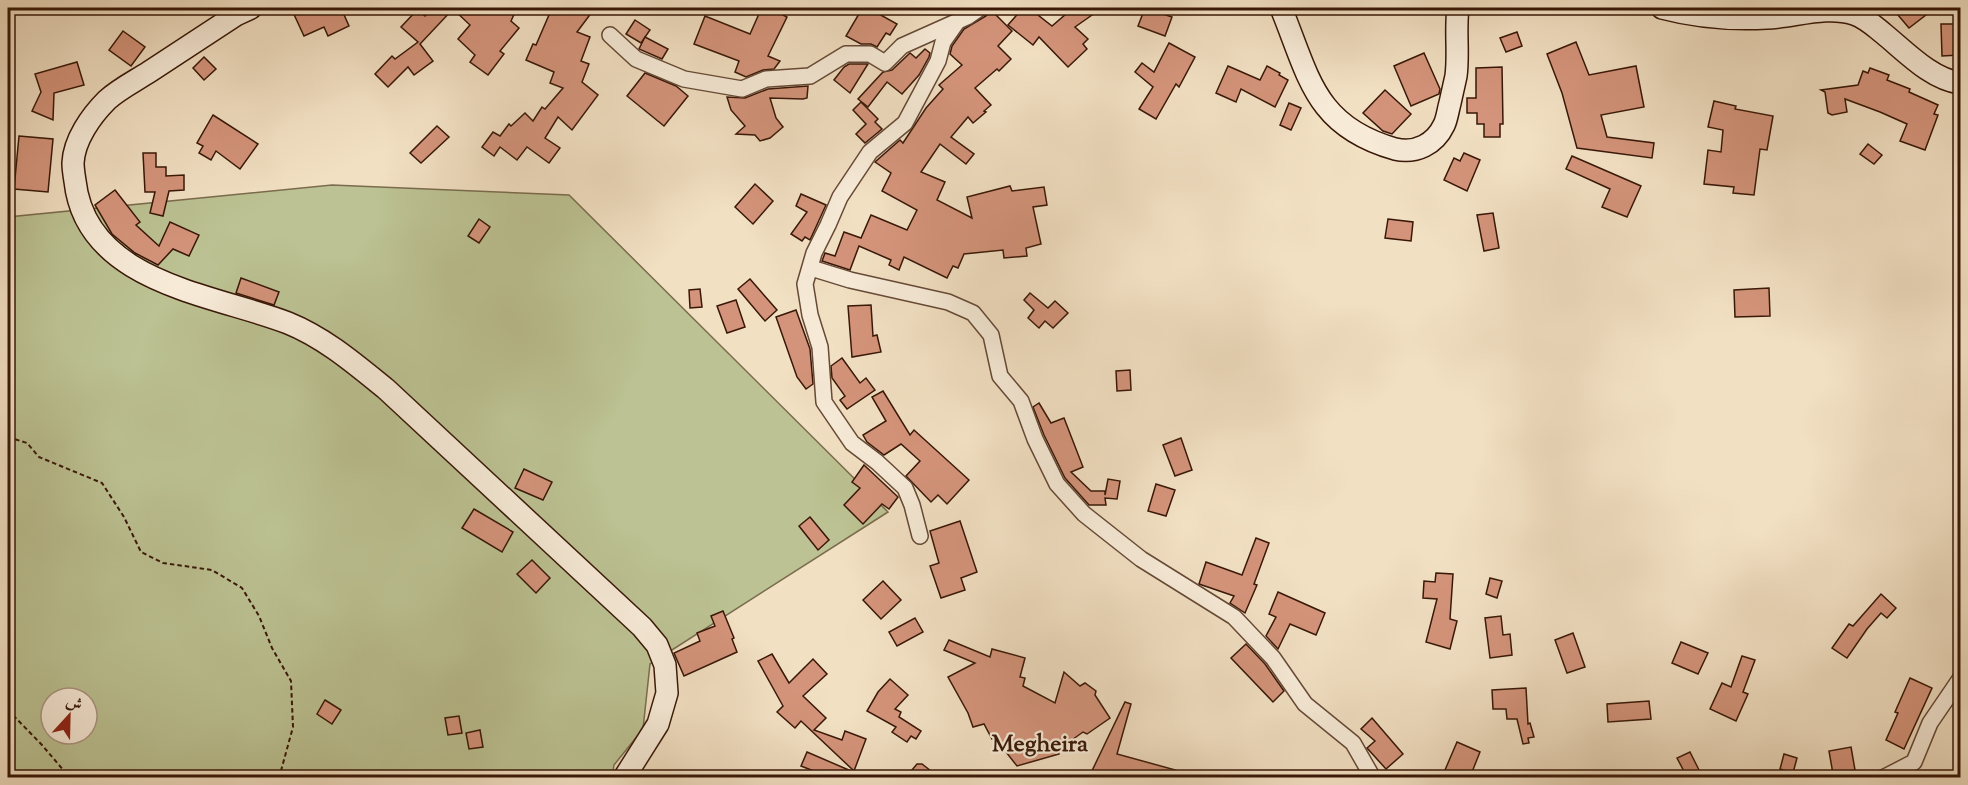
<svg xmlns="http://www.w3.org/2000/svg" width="1968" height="785" font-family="'Sorts Mill Goudy',Amiri,serif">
  <rect width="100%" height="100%" fill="#f2e0c3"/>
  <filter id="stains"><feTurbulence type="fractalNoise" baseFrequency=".00333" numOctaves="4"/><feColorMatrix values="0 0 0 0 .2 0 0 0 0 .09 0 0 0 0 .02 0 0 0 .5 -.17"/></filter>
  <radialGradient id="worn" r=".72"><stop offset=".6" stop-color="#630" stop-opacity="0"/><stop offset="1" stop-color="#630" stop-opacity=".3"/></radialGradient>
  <path fill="#bcc293" stroke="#7a6c4d" stroke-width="1.5" fill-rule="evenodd" d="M332 185 569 195 888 512 650 664 643 729 614 765 612 777H8V217ZM51 698H87V734H51Z"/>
  <g fill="#d4947b" stroke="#381707" stroke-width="1.5">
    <polygon points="291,8 341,8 349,26 328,36 324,27 304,36"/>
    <polygon points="432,8 517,8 511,21 519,28 500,51 504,54 488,75 470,62 475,55 458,39 470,25 453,9 420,44 433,61 414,75 408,67 388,87 375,74 392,56 395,59 418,42 401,27 417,10 425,16"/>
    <polygon points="552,8 595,8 577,32 590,37 581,61 589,64 582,82 598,95 572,130 558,117 545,138 560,148 549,163 527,147 517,160 500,147 494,156 482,147 493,132 500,136 509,124 511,126 525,113 533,121 542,107 545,109 563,88 550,83 554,72 526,60 533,44 536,45"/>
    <polygon points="759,8 784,8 783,15 787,17 768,56 780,61 774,69 763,70 746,77 735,72 739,61 694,44 705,16 750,34 758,16"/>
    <polygon points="1023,8 1029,8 1052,26 1073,8 1102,8 1075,27 1088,39 1083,44 1087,49 1068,67 1039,37 1033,45 1008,25"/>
    <polygon points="1145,8 1172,17 1165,36 1138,26"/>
    <polygon points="1892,8 1935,8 1909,28"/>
    <polygon points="865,9 870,9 897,24 890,35 886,33 877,47 871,44 861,44 846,36 860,12 862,13"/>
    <polygon points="990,9 1012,31 998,46 1011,59 999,71 997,69 975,88 991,105 984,111 986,112 973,123 968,117 951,137 974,154 966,164 940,144 921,172 945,182 937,200 972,218 967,197 1010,186 1012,191 1044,187 1047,205 1033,207 1041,244 1026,248 1027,256 1004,258 1003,250 964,254 958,268 953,266 947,278 904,257 899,270 889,265 891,260 859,246 850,270 822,261 825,253 835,256 844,232 861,238 871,215 907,230 917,210 882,191 891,173 875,162 900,140 903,143 926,108 943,89 939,85 962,65 950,54 952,46 964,29 986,16"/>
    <polygon points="635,20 650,30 641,43 626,34"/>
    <polygon points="1941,24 1960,24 1960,55 1942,56"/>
    <polygon points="123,31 145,47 131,66 109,50"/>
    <polygon points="1517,32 1522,46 1506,52 1500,38"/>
    <polygon points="645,37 668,49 662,59 639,49"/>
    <polygon points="1576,42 1589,75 1636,66 1644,107 1601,115 1607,137 1654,143 1652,158 1577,148 1562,93 1547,54"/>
    <polygon points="1169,43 1195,57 1179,87 1176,84 1156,119 1139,109 1153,87 1135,72 1142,63 1154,72"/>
    <polygon points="925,49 930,53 929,57 919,75 902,94 887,82 868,107 858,99 883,72 892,70 910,53 916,58"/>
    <polygon points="1424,53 1440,89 1439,94 1411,106 1394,66"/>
    <polygon points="204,57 216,69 204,80 193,68"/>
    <polygon points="77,62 84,85 54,93 53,120 32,111 41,92 35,74"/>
    <polygon points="849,64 868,64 850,93 834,80 844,67"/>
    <polygon points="1228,66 1260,80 1267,66 1280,73 1279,75 1288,80 1275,107 1241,89 1236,102 1216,93"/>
    <polygon points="1502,67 1503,124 1500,124 1500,137 1484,137 1484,124 1477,124 1477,113 1467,113 1467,98 1476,98 1476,68"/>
    <polygon points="1870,68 1889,75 1887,80 1910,89 1909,92 1938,105 1934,114 1938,115 1925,150 1900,141 1907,124 1880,112 1845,99 1847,112 1832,115 1828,113 1825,92 1821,90 1858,85 1863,71 1868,73"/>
    <polygon points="645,73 676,86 688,96 664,126 627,96"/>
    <polygon points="808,86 807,98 803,99 770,98 776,118 783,127 770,138 760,141 755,135 736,134 745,126 731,110 727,97 745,98 768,89"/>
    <polygon points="1385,90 1411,114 1392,134 1383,131 1363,113"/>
    <polygon points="1714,101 1736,106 1735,109 1773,116 1767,150 1760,149 1754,195 1733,193 1734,187 1704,184 1708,150 1721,152 1723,130 1708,127"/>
    <polygon points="861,102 878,119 875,122 882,129 865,143 856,134 866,124 853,110"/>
    <polygon points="1289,103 1301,108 1291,130 1280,125"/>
    <polygon points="213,115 258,144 240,169 216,151 211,160 199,153 203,146 197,143"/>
    <polygon points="437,126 449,137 421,163 410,153"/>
    <polygon points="19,136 53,139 48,192 14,189"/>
    <polygon points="1868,144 1882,155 1874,164 1860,154"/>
    <polygon points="143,153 156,153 156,167 166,167 166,176 184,175 184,190 169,191 163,216 150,213 155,192 145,192"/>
    <polygon points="1464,153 1480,160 1467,191 1444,180 1454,158 1460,161"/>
    <polygon points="1572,156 1641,186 1627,217 1602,207 1610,189 1566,169"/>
    <polygon points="755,184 773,201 753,224 735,207"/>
    <polygon points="115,190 140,222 136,225 159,246 170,222 199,235 189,256 173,249 158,265 135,253 112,234 95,205"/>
    <polygon points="801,194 826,205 810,240 805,237 802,241 791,234 807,212 796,206"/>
    <polygon points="1493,213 1499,248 1484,251 1477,215"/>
    <polygon points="479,219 490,227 479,243 468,236"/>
    <polygon points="1388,219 1413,222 1411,241 1385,238"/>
    <polygon points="241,278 279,292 274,305 236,293"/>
    <polygon points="750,279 777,310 765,321 738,289"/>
    <polygon points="1769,288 1770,316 1735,317 1734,290"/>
    <polygon points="700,289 702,307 690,308 689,290"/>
    <polygon points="1030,293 1048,308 1055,301 1068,313 1053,328 1045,321 1039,328 1028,318 1034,310 1024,300"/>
    <polygon points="736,300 745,327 727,333 717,306"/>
    <polygon points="871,305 873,336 877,335 881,352 852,357 848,306"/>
    <polygon points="796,310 810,349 813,384 806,389 797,377 776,317"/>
    <polygon points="842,358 860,383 866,378 875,390 847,409 840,400 845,396 832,378 831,366"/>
    <polygon points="1130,370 1131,390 1117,391 1116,371"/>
    <polygon points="883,391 910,435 914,430 969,480 947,504 938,495 931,502 906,476 920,461 901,444 884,455 867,442 863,435 886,421 872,397"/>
    <polygon points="1039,403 1051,423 1064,418 1083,467 1071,472 1091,491 1105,491 1105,495 1108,479 1120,481 1117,499 1105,498 1106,505 1089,505 1065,478 1044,435 1033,407"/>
    <polygon points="1181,438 1192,470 1175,476 1163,445"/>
    <polygon points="864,465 898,497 889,509 882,504 863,524 844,505 860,488 852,482"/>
    <polygon points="524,469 552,482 543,500 515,488"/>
    <polygon points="1156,484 1175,490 1166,516 1148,511"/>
    <polygon points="474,509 513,532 502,552 462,528"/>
    <polygon points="810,517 829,540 818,550 799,526"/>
    <polygon points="960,521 977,572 961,578 965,590 941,598 930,566 939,563 930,531"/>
    <polygon points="1256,538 1269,543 1254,584 1257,585 1245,613 1230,603 1234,596 1199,584 1206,562 1242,575"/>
    <polygon points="532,560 550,578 536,593 517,574"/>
    <polygon points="1436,573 1453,574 1450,619 1457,621 1450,649 1426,642 1437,599 1423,598 1424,581 1435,582"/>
    <polygon points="1490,578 1502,581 1497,598 1486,594"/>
    <polygon points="883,581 901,600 881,619 863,600"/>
    <polygon points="1278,592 1325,613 1316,635 1290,624 1278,649 1266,636 1276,617 1269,614"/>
    <polygon points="1881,594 1896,608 1887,618 1881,613 1867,629 1847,658 1832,648 1849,624 1853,626"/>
    <polygon points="723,611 734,638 732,639 737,652 684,676 674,653 700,641 697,633 715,626 711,616"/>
    <polygon points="1501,616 1503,635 1510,634 1512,655 1490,658 1485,618"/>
    <polygon points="915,618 923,632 897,646 889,632"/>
    <polygon points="1573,633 1585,667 1567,673 1555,640"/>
    <polygon points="949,640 990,657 992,649 1025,658 1020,677 1025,678 1023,686 1055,703 1064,672 1080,686 1085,683 1096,691 1095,695 1110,718 1087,734 1083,732 1058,750 1059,754 1017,766 995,738 992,739 984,724 973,727 968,713 948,677 975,663 944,650"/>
    <polygon points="1681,642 1708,653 1698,674 1672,663"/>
    <polygon points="1246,644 1265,664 1284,691 1273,702 1231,658"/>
    <polygon points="772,654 789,683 813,659 827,674 803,696 826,718 814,730 842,740 845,731 866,739 854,771 801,721 795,728 777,712 783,706 758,661"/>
    <polygon points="1742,656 1755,660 1743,692 1748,694 1736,721 1710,709 1722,683 1731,687"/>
    <polygon points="1910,678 1932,688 1904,749 1886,740 1898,713 1895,712"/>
    <polygon points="890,679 908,695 895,709 901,712 899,717 921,731 916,739 911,736 907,742 892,732 896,727 867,711 878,692"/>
    <polygon points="1526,688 1528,724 1530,723 1534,737 1528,738 1529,743 1523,744 1517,719 1507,719 1506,709 1493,709 1492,690"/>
    <polygon points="325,700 341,710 332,724 317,714"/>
    <polygon points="1649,701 1651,719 1608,722 1607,704"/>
    <polygon points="1125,702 1131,704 1117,754 1190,774 1190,777 1089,777"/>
    <polygon points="459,716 462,733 448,735 445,718"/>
    <polygon points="1372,718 1403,754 1386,769 1367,748 1375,741 1361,729"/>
    <polygon points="480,730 483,747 469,749 466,733"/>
    <polygon points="1457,742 1480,752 1470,777 1442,777"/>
    <polygon points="1851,747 1855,770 1833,774 1829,751"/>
    <polygon points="807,752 865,777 829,777 801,766"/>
    <polygon points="1690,752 1700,772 1687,777 1677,758"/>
    <polygon points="1784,754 1797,758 1793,773 1780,769"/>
    <polygon points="917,764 922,764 931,771 925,777 906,777"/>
  </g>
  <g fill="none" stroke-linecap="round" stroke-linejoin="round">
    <g stroke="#664936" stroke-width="18">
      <g id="minor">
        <polyline points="610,35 636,59 684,79 742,89 766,79 810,76 846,54 870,54 885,63 902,46 967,17 980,8"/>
        <polyline points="811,268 850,280 948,302 973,313 991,335 1000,376 1021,401 1035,439 1057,484 1084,514 1141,559 1234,617 1273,658 1305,704 1353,743 1373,778"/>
        <polyline points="920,536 912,505 905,488 877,462 852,443 824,402 820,347 810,315 805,284 814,253 828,225 840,197 870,152 905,123 938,61 943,42 957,22"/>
        <polyline points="1883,778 1914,762 1930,723 1960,679"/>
      </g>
    </g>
    <g stroke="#381707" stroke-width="24">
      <g id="secondary">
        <path d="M251 8 236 15C207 34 178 53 149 72 135 81 119 89 107 100 91 116 74 140 73 163 73 168 74 175 75 181 86 283 213 294 288 323 325 338 355 364 386 389L642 627 657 645 665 665 667 693 658 724 624 778"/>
        <path d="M1281 8C1309 76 1314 126 1395 149 1416 154 1435 144 1444 125 1447 119 1448 110 1450 103 1452 94 1454 85 1456 76 1459 54 1455 30 1458 8"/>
        <path d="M1662 8C1696 17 1731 20 1767 18 1795 17 1826 5 1854 14 1866 18 1874 26 1884 34 1906 52 1931 79 1960 83"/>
      </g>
    </g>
    <g stroke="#381707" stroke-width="2" stroke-dasharray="4.5 3" stroke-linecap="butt">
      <polyline points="8,437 27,443 39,457 102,483 124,517 141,552 163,563 212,570 242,588 259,616 272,648 291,681 293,727 279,778"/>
      <polyline points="8,710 42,745 70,778"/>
    </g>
    <use href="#minor" stroke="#f7ebd8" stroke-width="15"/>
    <use href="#secondary" stroke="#f7ebd8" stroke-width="21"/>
  </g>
  <g text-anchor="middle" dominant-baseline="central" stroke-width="4.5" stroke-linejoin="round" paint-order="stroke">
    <g font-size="24" font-weight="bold" fill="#381707" stroke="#f7ebd8">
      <text x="1040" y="745">Megheira</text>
    </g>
  </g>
  <rect width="1968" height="785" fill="none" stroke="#f2e0c3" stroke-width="30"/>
  <rect x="9" y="9" width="1950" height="767" fill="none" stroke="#381707" stroke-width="3"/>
  <rect x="15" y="15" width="1938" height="755" fill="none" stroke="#381707" stroke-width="1.5"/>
  <g transform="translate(69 716) rotate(22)"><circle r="28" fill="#f7ebd8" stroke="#ab9684" stroke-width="1.5"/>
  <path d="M0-4.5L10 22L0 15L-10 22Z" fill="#8f2418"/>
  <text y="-9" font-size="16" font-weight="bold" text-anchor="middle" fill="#381707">ش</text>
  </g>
  <rect width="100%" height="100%" filter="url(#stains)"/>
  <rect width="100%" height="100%" fill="url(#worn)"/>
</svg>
